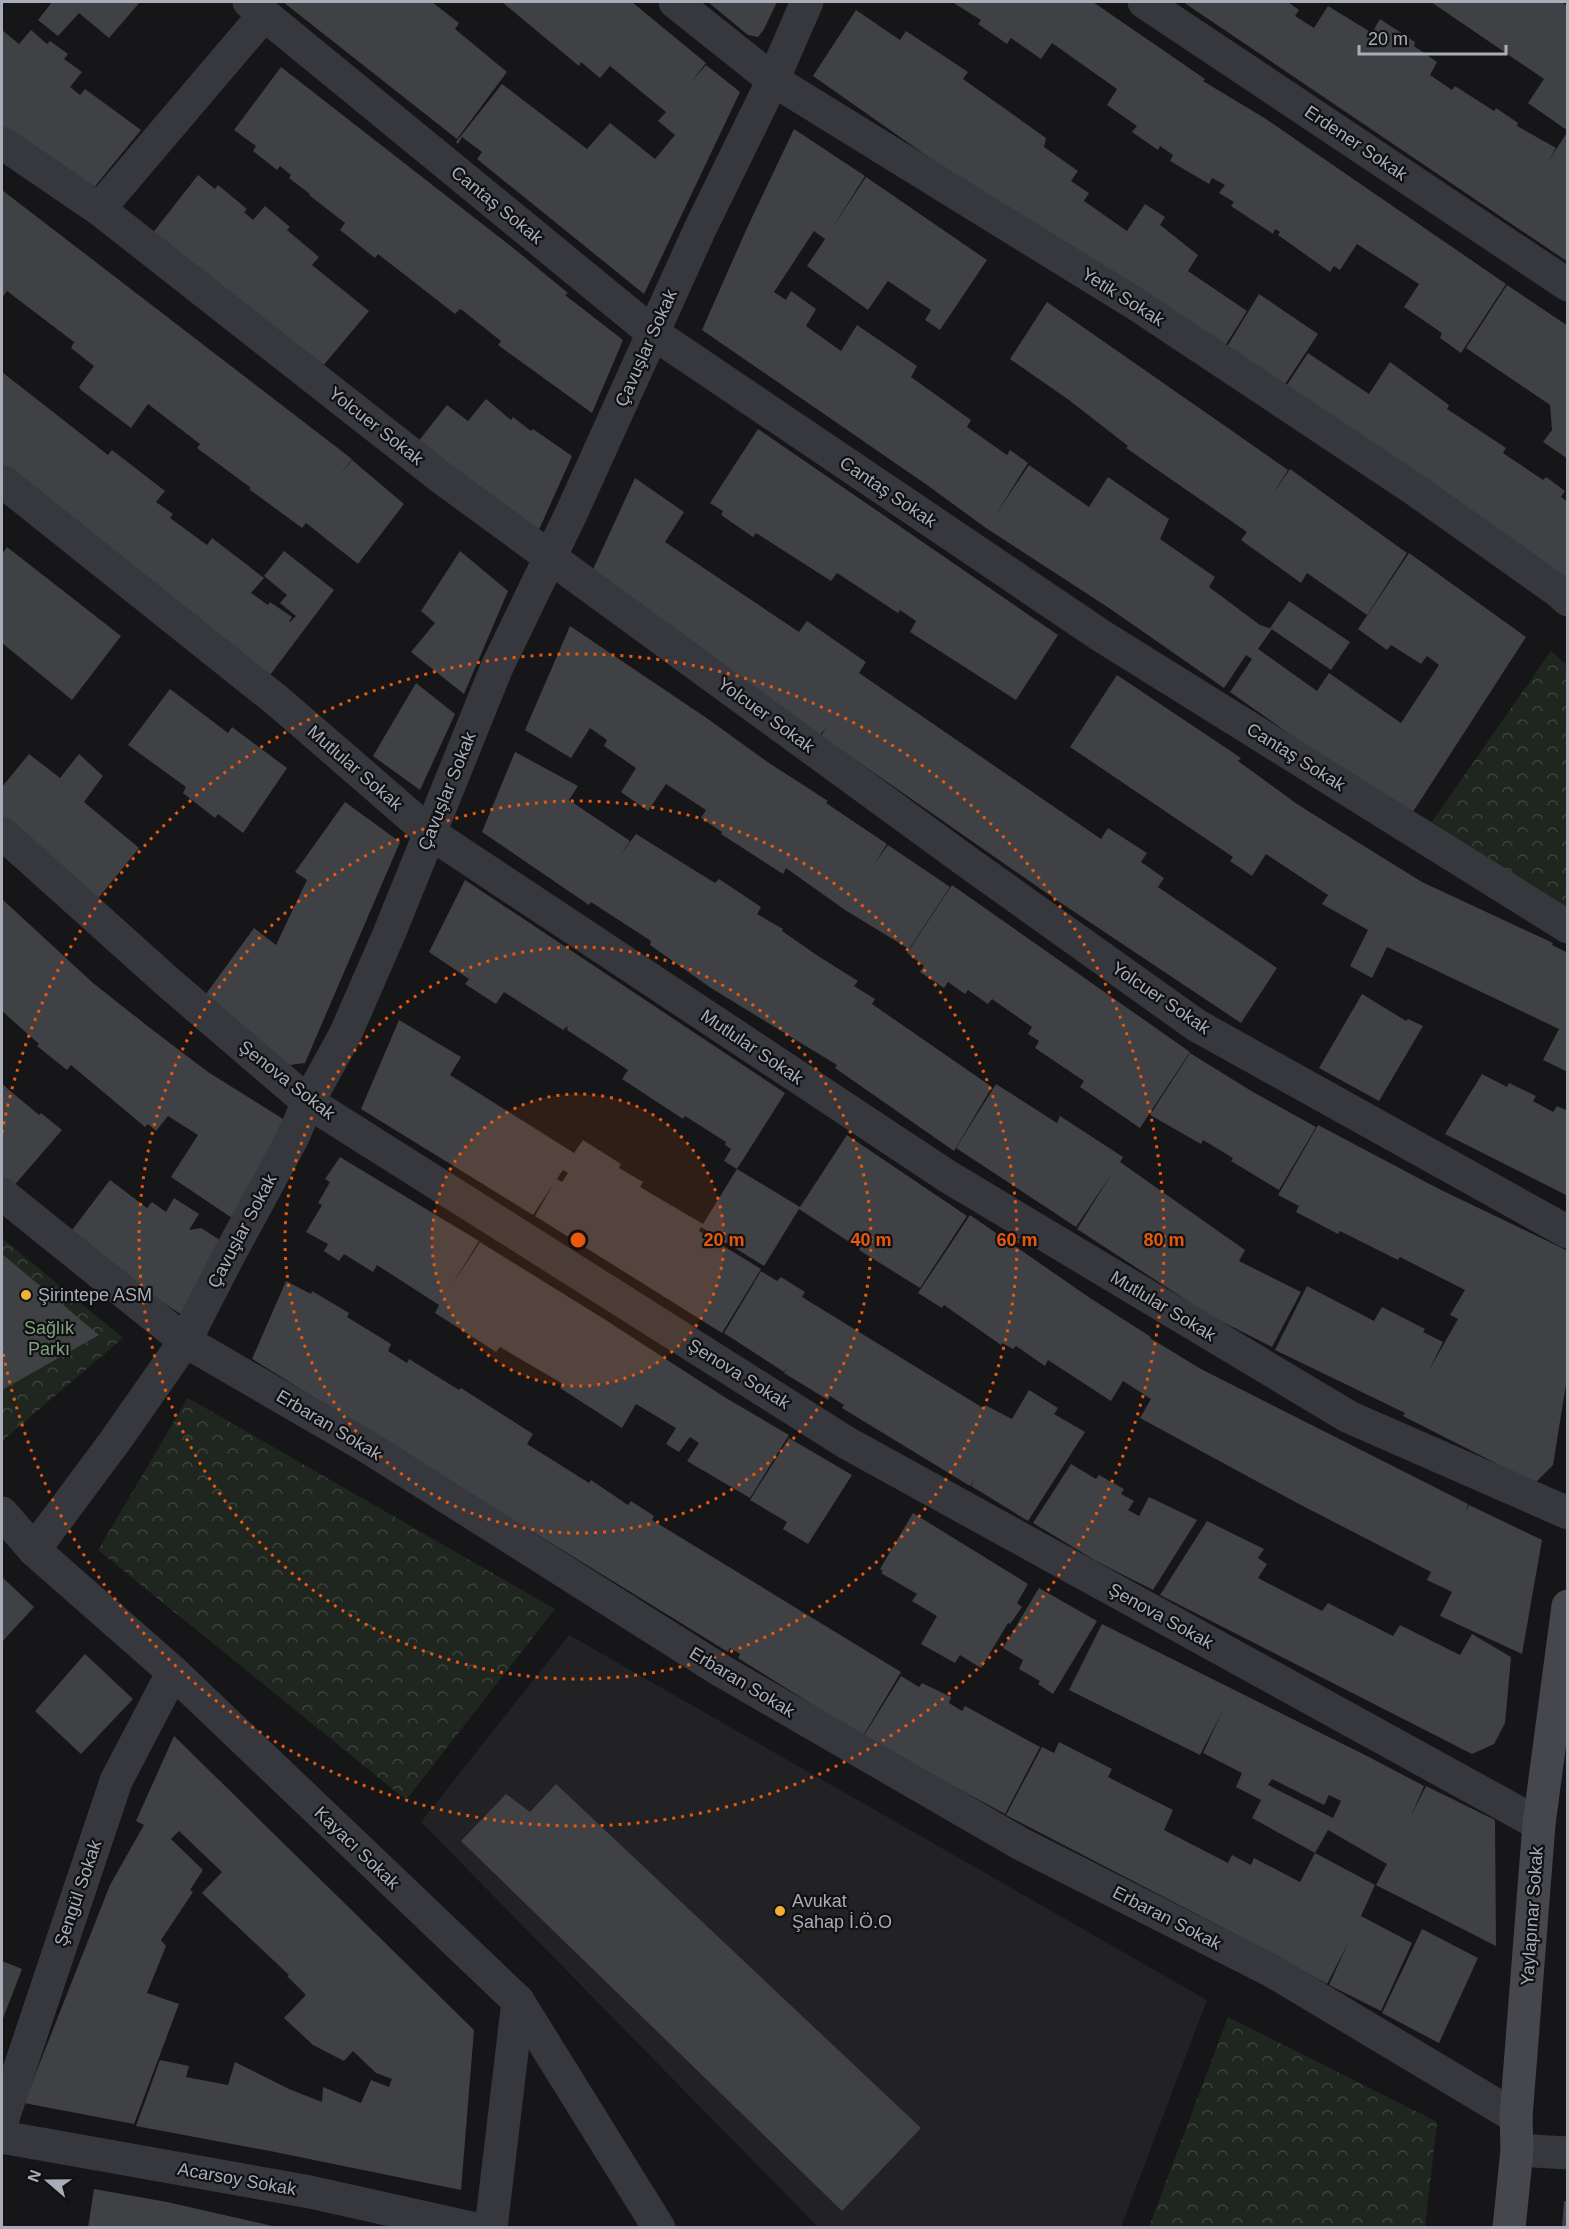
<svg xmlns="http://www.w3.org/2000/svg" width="1569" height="2229" font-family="Arial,sans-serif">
  <defs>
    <pattern id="park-crowns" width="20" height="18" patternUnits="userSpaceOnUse" patternTransform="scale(1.5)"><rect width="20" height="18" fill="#1e261f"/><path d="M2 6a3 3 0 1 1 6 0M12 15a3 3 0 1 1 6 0" fill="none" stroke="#3c433d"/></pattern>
  </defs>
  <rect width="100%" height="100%" fill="#161618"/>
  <polygon fill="#222225" points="569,1635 1207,2000 1121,2227 818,2227 421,1822"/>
  <g fill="url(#park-crowns)">
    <polygon points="1551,651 1567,665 1567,927 1429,826"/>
    <polygon points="2,1238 123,1338 2,1441"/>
    <polygon points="188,1398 555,1609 406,1800 98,1550"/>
    <polygon points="1228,2017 1437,2122 1425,2227 1149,2227"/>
  </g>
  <g fill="#404145" fill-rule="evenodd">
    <polygon points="52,2 140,2 109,38 79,13 58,36 38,20"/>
    <polygon points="283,2 432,2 459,23 455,29 507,72 457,139"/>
    <polygon points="502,2 632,2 706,63 691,82 706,65 740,92 644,294 477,159 482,152 462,137 458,144 456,142 502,84 587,149 610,123 655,159 675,135 658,121 666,112 610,66 600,78 581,62 579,66"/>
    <polygon points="708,2 777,2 764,29 758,37 748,35"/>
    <polygon points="952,2 1093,2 1205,79 1203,81 1266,119 1506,284 1461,353 1440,338 1442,333 1404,307 1419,284 1357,244 1340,270 1334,266 1330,272 1278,235 1280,232 1275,229 1273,234 1231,206 1234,202 1219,193 1225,185 1212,178 1209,184 1170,161 1173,155 1160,146 1158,150 1132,132 1137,126 1107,105 1117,89 1052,43 1041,59 1011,38 1007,44 978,24 981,20"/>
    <polygon points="1183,2 1288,2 1299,10 1295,16 1314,28 1328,6 1372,33 1380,19 1415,42 1414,46 1437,62 1430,75 1452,90 1455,86 1494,111 1496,108 1518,123 1517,126 1556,148 1548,162 1568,131 1568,262"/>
    <polygon points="1431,2 1561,2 1568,6 1568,131 1528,103 1544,79"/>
    <polygon points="856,10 900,40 906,31 968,72 963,79 1046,138 1044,147 1078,171 1071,181 1089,193 1084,201 1127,231 1145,204 1165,217 1160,225 1198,255 1188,271 1247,311 1220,354 977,191 813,76"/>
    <polygon points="2,30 19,44 31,30 47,44 50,41 68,54 64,59 82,72 70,87 80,95 85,89 141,130 87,196 2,131"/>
    <polygon points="281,67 512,247 568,293 565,295 623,340 592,413 498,345 501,341 462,310 460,309 455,314 378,254 375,258 340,230 345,223 309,195 310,194 289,178 291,175 280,166 277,170 253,151 256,146 234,130"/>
    <polygon points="794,129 865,176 831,230 866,177 987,260 940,330 925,320 931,310 888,281 868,310 807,266 825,239 814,231 774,292 786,300 791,291 816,309 806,326 841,351 857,325 917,366 911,377 971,420 967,427 1007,455 1010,450 1028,463 994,517 1029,465 1089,507 1108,477 1169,519 1160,539 1215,577 1209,587 1260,625 1272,629 1258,649 1317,691 1329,673 1401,723 1439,665 1427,656 1421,664 1391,645 1387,650 1358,629 1409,553 1526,637 1409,818 1230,692 1252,659 1246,655 1224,688 1109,608 986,528 927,485 702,330 747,228"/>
    <polygon points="198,175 215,189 218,185 247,209 244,212 253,220 265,206 290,227 287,230 319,257 312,265 369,311 317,373 148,239"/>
    <polygon points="2,190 352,459 338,478 352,460 404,504 358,564 306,523 302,528 249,489 251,488 197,448 200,444 148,404 131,428 81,390 79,387 94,366 71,348 74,342 7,291 2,298"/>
    <polygon points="1507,285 1568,326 1568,459 1543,442 1552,430 1550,405 1466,348"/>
    <polygon points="1259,294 1318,334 1278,395 1220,358"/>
    <polygon points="1047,302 1288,470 1272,495 1290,469 1407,553 1367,615 1307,573 1301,583 1241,540 1247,532 1126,448 1128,446 1069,400 1010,359"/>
    <polygon points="1308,353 1369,394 1390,362 1449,405 1447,409 1506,448 1503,453 1543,480 1546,477 1565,491 1561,497 1568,502 1568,592 1279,397"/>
    <polygon points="2,372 108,455 112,450 165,491 156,502 173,514 170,518 207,545 212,538 264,578 251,593 268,605 270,602 292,617 289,621 290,622 296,616 280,603 287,595 264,576 284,551 334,590 267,679 2,479"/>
    <polygon points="486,399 511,420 513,417 531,431 533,429 572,456 533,543 410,452 447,405 468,421"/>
    <polygon points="758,429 1058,635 1016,700 910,632 916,621 900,610 898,613 837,573 831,581 756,533 753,537 721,515 723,511 710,503"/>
    <polygon points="635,478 684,512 665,542 799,632 807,621 866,662 859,673 1101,839 1108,828 1147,853 1141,862 1164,878 1158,887 1277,968 1241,1023 1058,901 821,736 826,728 820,735 589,578"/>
    <polygon points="7,547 121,636 72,700 2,643 2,554"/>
    <polygon points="460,551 508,591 464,694 411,652 435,623 421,611"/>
    <polygon points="1289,601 1350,642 1331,670 1270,628"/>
    <polygon points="570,626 708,719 769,763 828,801 826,803 887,844 874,864 888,845 950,887 909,949 845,910 786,868 783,874 721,834 722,832 701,818 706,810 666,784 648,811 621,792 636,768 604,746 607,740 590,728 571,758 525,730"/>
    <polygon points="1117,675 1241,758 1238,761 1297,804 1359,843 1422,882 1553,943 1552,945 1568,953 1568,1072 1543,1060 1559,1029 1387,947 1372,978 1350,966 1368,930 1322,904 1328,895 1266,854 1252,876 1230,861 1233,857 1070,747"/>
    <polygon points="416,683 455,714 420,790 373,756"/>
    <polygon points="170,689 228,733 232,727 287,768 243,833 218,814 215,818 183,793 186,787 128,745"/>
    <polygon points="515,752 578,786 569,800 630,841 619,857 636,834 715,883 719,879 761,907 757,914 783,929 782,931 818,956 858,981 854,986 875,999 872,1004 992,1087 954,1151 835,1068 837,1065 711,988 650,945 651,941 591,902 589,905 482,832"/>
    <polygon points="29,754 60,778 79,754 103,776 84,802 139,848 91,907 2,830 2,787"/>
    <polygon points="345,802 400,842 305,1063 290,1065 203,998 254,928 276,945 307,880 295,872"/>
    <polygon points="465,880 785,1093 737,1169 724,1161 731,1149 725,1145 726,1142 685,1116 683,1119 622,1079 628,1070 567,1030 568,1026 563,1030 504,992 496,1004 465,984 469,979 429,952"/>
    <polygon points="952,885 1190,1052 1140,1128 1080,1087 1084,1081 1035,1048 1039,1041 1028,1034 1032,1027 992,999 988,1004 968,990 965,994 948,982 944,988 920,972 924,966 907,953"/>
    <polygon points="2,899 93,983 150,1028 208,1072 283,1119 238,1222 171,1177 198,1135 168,1116 156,1131 148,1124 145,1127 71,1065 67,1070 37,1046 39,1044 2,1011"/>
    <polygon points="1362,994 1406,1021 1408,1019 1423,1026 1379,1101 1319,1068"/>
    <path d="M399 1020 461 1057 450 1075 574 1153 583 1140 621 1164 619 1168 643 1182 640 1187 703 1224 737 1169 800 1207 847 1135 967 1216 920 1288 859 1250 860 1249 799 1209 764 1266 701 1227 699 1231 761 1269 722 1333 535 1216 554 1183 533 1215 361 1109ZM563 1170 568 1173 562 1182 557 1179Z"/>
    <polygon points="1190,1053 1253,1092 1316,1127 1279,1190 1231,1161 1233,1158 1203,1140 1201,1144 1150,1115"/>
    <polygon points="1482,1074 1507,1087 1509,1083 1536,1096 1533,1101 1553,1112 1557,1106 1568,1111 1568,1196 1445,1134"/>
    <polygon points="2,1084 39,1115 41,1113 62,1130 12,1188 2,1180"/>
    <polygon points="996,1084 1057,1123 1060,1116 1123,1157 1120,1162 1245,1250 1239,1261 1301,1292 1272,1347 1209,1315 1077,1229 1112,1173 1076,1227 956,1148"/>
    <polygon points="1318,1125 1439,1189 1568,1251 1568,1372 1553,1465 1535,1483 1403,1416 1405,1413 1275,1350 1307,1286 1374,1321 1382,1307 1425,1329 1423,1332 1443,1342 1428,1372 1458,1319 1450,1315 1465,1290 1400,1257 1398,1260 1340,1231 1338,1234 1296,1212 1299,1206 1278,1195"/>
    <polygon points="340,1157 479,1241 450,1288 480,1242 604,1319 726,1398 789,1435 750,1498 687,1461 699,1443 690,1437 679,1452 666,1444 676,1428 636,1404 622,1428 560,1388 563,1384 500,1347 496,1352 435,1313 439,1305 377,1265 373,1272 344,1254 339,1261 324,1251 328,1244 306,1232 322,1205 318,1203 330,1182 325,1179"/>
    <polygon points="110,1180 147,1208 152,1202 166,1212 174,1198 199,1214 189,1230 201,1228 228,1245 188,1319 129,1280 69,1234"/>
    <polygon points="970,1215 1090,1298 1151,1337 1150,1338 1201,1369 1468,1504 1466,1511 1469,1505 1542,1540 1522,1654 1440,1616 1452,1592 1427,1580 1431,1572 1299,1504 1140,1418 1151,1399 1123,1381 1111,1401 1048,1360 1045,1366 1016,1346 1013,1349 1002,1343 1001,1345 944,1305 942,1308 918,1293"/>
    <polygon points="2,1254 99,1335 2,1390"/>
    <polygon points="761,1271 777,1281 781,1277 805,1292 802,1297 983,1408 985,1405 1012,1419 1029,1390 1058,1408 1054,1414 1085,1432 1028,1521 971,1486 974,1480 970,1486 842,1408 844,1405 830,1396 828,1400 784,1373 788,1367 784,1372 724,1333"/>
    <polygon points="286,1281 311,1294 312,1291 349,1313 347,1317 391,1344 388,1351 407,1363 409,1359 459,1390 461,1388 472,1395 533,1434 527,1444 589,1483 591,1480 628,1505 631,1501 654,1516 652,1520 901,1672 863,1736 738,1658 740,1654 730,1648 728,1652 252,1359"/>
    <polygon points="789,1438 852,1475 808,1544 783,1529 787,1522 750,1500"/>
    <polygon points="1071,1464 1096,1479 1099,1475 1124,1489 1121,1494 1134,1501 1128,1510 1139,1516 1149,1497 1197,1520 1153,1590 1096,1561 1033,1523"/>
    <polygon points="913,1513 1028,1584 1017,1603 1022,1607 1010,1624 1008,1623 981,1668 960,1655 955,1663 921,1644 937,1616 912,1601 917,1594 881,1573 883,1571 880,1569"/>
    <polygon points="1207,1521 1264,1549 1258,1558 1267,1564 1258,1578 1322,1611 1328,1603 1393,1636 1400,1625 1460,1655 1472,1634 1511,1657 1505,1723 1494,1744 1472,1754 1160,1595"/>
    <polygon points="2,1577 34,1607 2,1642"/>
    <polygon points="1039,1588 1097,1621 1053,1694 1038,1684 1040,1681 1019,1669 1023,1660 1003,1648"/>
    <path d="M1102 1624 1365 1755 1424 1786 1411 1816 1426 1786 1495 1820 1496 1946 1376 1885 1387 1864 1328 1830 1315 1853 1375 1885 1361 1916 1412 1943 1381 2011 1329 1985 1348 1943 1327 1984 1264 1949 1006 1815 1042 1747 1054 1753 1059 1742 1112 1769 1108 1777 1173 1810 1164 1830 1228 1863 1232 1855 1251 1865 1254 1858 1300 1882 1315 1853 1252 1818 1261 1800 1236 1787 1242 1773 1203 1753 1222 1712 1200 1755 1069 1690ZM1272 1779 1324 1805 1329 1795 1341 1801 1333 1818 1268 1785Z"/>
    <polygon points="85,1654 133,1699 81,1754 35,1711"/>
    <polygon points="901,1676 919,1687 922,1683 951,1697 949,1703 962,1711 965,1706 1040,1747 1005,1814 863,1737"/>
    <polygon points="174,1736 474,2030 461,2190 270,2151 136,2126 160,2060 189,2066 186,2077 228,2085 235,2062 289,2089 322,2102 323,2087 361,2103 371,2080 389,2087 392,2079 376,2073 353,2051 344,2061 313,2045 284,2018 306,1995 287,1976 289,1975 202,1893 222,1872 179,1831 171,1839 203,1870 190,1890 193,1892 161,1940 166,1946 147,1993 179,2004 134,2124 24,2103 110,1885 144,1825 136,1821"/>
    <polygon points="556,1784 921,2128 842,2211 461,1841 506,1794 530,1812"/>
    <polygon points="1422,1929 1478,1958 1439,2043 1382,2013"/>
    <polygon points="2,1961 22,1969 2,2021"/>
    <polygon points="94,2189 167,2202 281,2228 88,2228"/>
    <polygon points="1564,2201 1568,2201 1568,2228 1562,2228"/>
  </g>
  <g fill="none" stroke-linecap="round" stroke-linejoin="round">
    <g stroke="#37383d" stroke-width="33">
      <polyline points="249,2 653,333 1100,635 1568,927"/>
      <polyline points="675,2 773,80 1139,306 1414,489 1558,591 1568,600"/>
      <polyline points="1144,2 1568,285"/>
      <polyline points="2,143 99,209 443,479 966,861 1196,1025 1568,1232"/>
      <polyline points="99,209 264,15"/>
      <polyline points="2,481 280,703 430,833 947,1176 1349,1417 1568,1513"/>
      <polyline points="2,833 169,983 308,1102 847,1443 1539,1824"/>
      <polyline points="2,1194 185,1341 371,1449 720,1670 1021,1844 1272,1971 1516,2117"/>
      <polyline points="2,1513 34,1550 173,1672 518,2001 659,2228"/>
      <polyline points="34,1550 115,1441 185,1341 228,1257 292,1139 308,1102 345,1035 389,934 497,667 571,514 700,229 773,80 807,2"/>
      <polyline points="2,2121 116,1781 173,1672"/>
      <polyline points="2,2137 310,2192 472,2228"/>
      <polyline points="1517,2150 1568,2153"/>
      <polyline points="491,2228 518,2001"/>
    </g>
    <polyline stroke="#45474d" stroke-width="33" points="1509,2228 1517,2150 1516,2117 1539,1824 1568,1606"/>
  </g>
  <circle cx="578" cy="1240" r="146" fill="#e8590c" fill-opacity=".12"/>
  <g fill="none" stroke="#e8590c" stroke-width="3" stroke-dasharray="3 6">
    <circle cx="578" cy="1240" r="146"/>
    <circle cx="578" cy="1240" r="293"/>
    <circle cx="578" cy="1240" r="439"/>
    <path d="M2 1133A586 586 0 1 1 2 1347"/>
  </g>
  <g fill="#f2b134" stroke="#111113" stroke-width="2">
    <circle cx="26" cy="1295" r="6"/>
    <circle cx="780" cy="1911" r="6"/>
  </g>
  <g text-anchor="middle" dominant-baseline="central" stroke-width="4.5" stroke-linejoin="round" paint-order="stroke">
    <g font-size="18" fill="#a8adb8" stroke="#111113">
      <text transform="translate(1356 143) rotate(34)">Erdener Sokak</text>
      <text transform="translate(497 205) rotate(39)">Cantaş Sokak</text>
      <text transform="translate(1123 297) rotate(32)">Yetik Sokak</text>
      <text transform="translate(646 348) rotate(-66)">Çavuşlar Sokak</text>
      <text transform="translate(376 426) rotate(38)">Yolcuer Sokak</text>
      <text transform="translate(888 492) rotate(34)">Cantaş Sokak</text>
      <text transform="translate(766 715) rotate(36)">Yolcuer Sokak</text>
      <text transform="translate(1296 757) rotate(32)">Cantaş Sokak</text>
      <text transform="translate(355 768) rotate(41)">Mutlular Sokak</text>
      <text transform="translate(447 791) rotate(-68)">Çavuşlar Sokak</text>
      <text transform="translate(1161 998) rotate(34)">Yolcuer Sokak</text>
      <text transform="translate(752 1047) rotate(34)">Mutlular Sokak</text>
      <text transform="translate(287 1080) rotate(38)">Şenova Sokak</text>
      <text transform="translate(242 1231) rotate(-62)">Çavuşlar Sokak</text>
      <text transform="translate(1163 1306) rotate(31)">Mutlular Sokak</text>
      <text transform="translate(739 1374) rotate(32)">Şenova Sokak</text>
      <text transform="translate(329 1425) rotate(31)">Erbaran Sokak</text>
      <text transform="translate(1161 1616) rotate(29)">Şenova Sokak</text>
      <text transform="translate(742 1682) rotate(31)">Erbaran Sokak</text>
      <text transform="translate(357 1848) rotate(44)">Kayacı Sokak</text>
      <text transform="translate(78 1893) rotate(-71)">Şengül Sokak</text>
      <text transform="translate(1532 1916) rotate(-86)">Yaylapınar Sokak</text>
      <text transform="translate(1167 1918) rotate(27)">Erbaran Sokak</text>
      <text transform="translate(237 2179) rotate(10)">Acarsoy Sokak</text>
    </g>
    <g font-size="18" fill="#a8adb8" stroke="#111113" text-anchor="start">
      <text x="38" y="1295">Şirintepe ASM</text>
      <text x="792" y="1901">Avukat<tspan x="792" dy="21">Şahap İ.Ö.O</tspan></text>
    </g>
    <g font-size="18" fill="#7fa381" stroke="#111113">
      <text x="49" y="1328">Sağlık<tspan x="49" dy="21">Parkı</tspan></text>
    </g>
  </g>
  <circle cx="578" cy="1240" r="9" fill="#e8590c" stroke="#111113" stroke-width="3"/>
  <g font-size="18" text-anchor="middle" font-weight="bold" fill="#e8590c" stroke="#111113" stroke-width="4.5" stroke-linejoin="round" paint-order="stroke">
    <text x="724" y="1246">20 m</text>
    <text x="871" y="1246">40 m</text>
    <text x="1017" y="1246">60 m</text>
    <text x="1164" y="1246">80 m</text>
  </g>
  <rect width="1569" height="2229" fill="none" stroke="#a8adb8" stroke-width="6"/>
  <g transform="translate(48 2181) rotate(290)" stroke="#111113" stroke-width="4.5" paint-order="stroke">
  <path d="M0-4.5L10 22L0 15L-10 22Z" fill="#a8adb8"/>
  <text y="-9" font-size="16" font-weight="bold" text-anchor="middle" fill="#a8adb8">N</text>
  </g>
  <path d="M1359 45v9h147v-9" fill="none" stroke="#a8adb8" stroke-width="3"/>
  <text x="1368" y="45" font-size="18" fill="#a8adb8" stroke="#111113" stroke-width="4.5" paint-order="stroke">20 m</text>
</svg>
